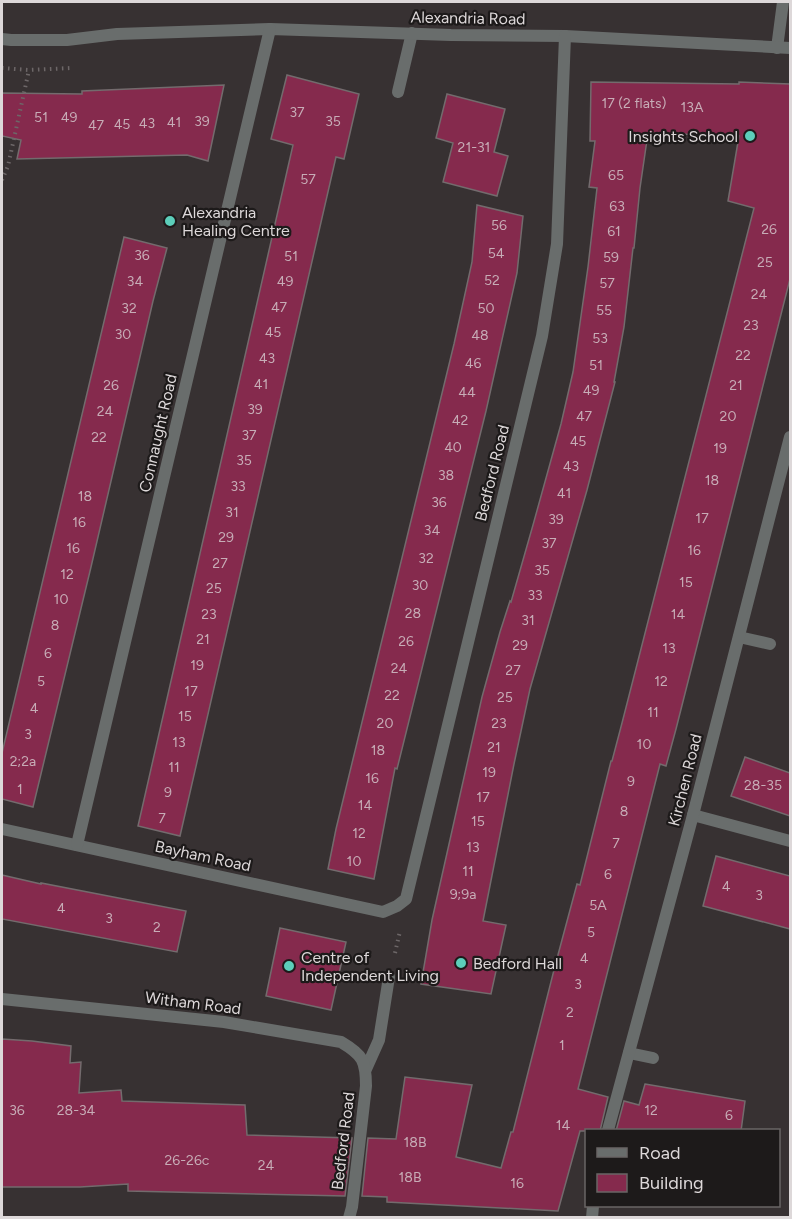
<svg xmlns="http://www.w3.org/2000/svg" width="792" height="1219" font-family="Figtree,sans-serif">
  <rect width="100%" height="100%" fill="#373132"/>
  <g fill="#852a4d" stroke="#736b6d" stroke-width="1.5">
    <polygon points="287,75 359,94 344,159 336,157 180,836 138,826 293,145 271,139"/>
    <polygon points="591,82 739,84 739,82 790,84 790,279 676,729 666,766 660,764 578,1089 608,1097 600,1131 580,1131 558,1211 387,1202 387,1197 362,1196 368,1138 396,1139 405,1077 472,1085 456,1157 501,1168 511,1132 513,1132 555,966 577,884 580,885 611,761 612,761 622,723 754,208 728,201 739,136 648,133 640,188 634,248 633,248 624,327 614,382 615,382 587,490 530,689 514,764 483,921 506,925 491,994 421,984 432,920 482,697 500,632 510,601 511,602 533,525 561,424 573,372 588,267 597,188 589,187 595,141 590,141"/>
    <polygon points="224,85 208,161 187,155 17,159 21,140 2,136 2,93 82,94 82,91"/>
    <polygon points="447,94 505,109 494,152 508,156 497,196 443,182 453,143 436,138"/>
    <polygon points="477,205 523,216 517,273 486,411 397,769 395,768 374,879 328,869 336,829 454,344 472,262"/>
    <polygon points="124,237 167,248 153,301 91,567 33,807 2,799 2,753"/>
    <polygon points="745,757 790,773 790,816 731,796"/>
    <polygon points="716,856 790,876 790,929 703,906"/>
    <polygon points="2,875 41,884 41,883 186,911 177,952 2,919"/>
    <polygon points="280,928 346,942 331,1010 266,996"/>
    <polygon points="2,1039 32,1041 71,1046 70,1063 81,1062 79,1093 121,1090 122,1101 245,1105 247,1135 352,1138 345,1196 128,1191 128,1184 80,1187 2,1187"/>
    <polygon points="645,1084 745,1101 741,1131 616,1131 624,1101 639,1105"/>
  </g>
  <g fill="none" stroke-linecap="round" stroke-linejoin="round">
    <g stroke="#6d6768" stroke-width="4" stroke-dasharray="1.5 4.5" stroke-linecap="butt">
      <polyline points="2,68 29,70 71,68 71,65"/>
      <polyline points="2,180 8,166 29,70"/>
      <polyline points="395,953 400,931"/>
    </g>
    <g stroke="#696d6c" stroke-width="12">
      <polyline points="777,48 783,2"/>
      <polyline points="398,92 412,33"/>
      <polyline points="739,637 770,644"/>
      <polyline points="629,1053 653,1058"/>
      <polyline points="366,1069 379,1040 389,977"/>
    </g>
    <g stroke="#696d6c" stroke-width="12">
      <polyline points="2,39 11,40 67,40 117,34 270,29 451,35 565,36 790,48"/>
      <polyline points="693,815 790,841"/>
      <polyline points="2,829 383,912 397,906 406,899 542,336 557,244 565,36"/>
      <polyline points="77,845 270,29"/>
      <path d="M2 999 224 1022 341 1042C363 1055 366 1061 366 1086L352 1207 349 1218"/>
      <polyline points="608,1130 693,815 790,437"/>
      <polyline points="592,1218 593,1206"/>
    </g>
  </g>
  <g fill="#5cceba" stroke="#1d1a1a" stroke-width="2">
    <circle cx="750" cy="136" r="6"/>
    <circle cx="170" cy="221" r="6"/>
    <circle cx="461" cy="963" r="6"/>
    <circle cx="289" cy="966" r="6"/>
  </g>
  <g text-anchor="middle" dominant-baseline="central" stroke-width="4.5" stroke-linejoin="round" paint-order="stroke">
    <g font-size="14" fill="#c7acb6">
      <text x="634" y="103">17 (2 flats)</text>
      <text x="692" y="107">13A</text>
      <text x="297" y="112">37</text>
      <text x="41" y="117">51</text>
      <text x="69" y="117">49</text>
      <text x="202" y="121">39</text>
      <text x="333" y="121">35</text>
      <text x="174" y="122">41</text>
      <text x="147" y="123">43</text>
      <text x="122" y="124">45</text>
      <text x="96" y="125">47</text>
      <text x="474" y="147">21-31</text>
      <text x="616" y="175">65</text>
      <text x="308" y="179">57</text>
      <text x="617" y="206">63</text>
      <text x="499" y="225">56</text>
      <text x="769" y="229">26</text>
      <text x="614" y="231">61</text>
      <text x="496" y="253">54</text>
      <text x="142" y="255">36</text>
      <text x="291" y="256">51</text>
      <text x="611" y="257">59</text>
      <text x="765" y="262">25</text>
      <text x="492" y="280">52</text>
      <text x="135" y="281">34</text>
      <text x="285" y="281">49</text>
      <text x="607" y="283">57</text>
      <text x="759" y="294">24</text>
      <text x="279" y="307">47</text>
      <text x="129" y="308">32</text>
      <text x="486" y="308">50</text>
      <text x="604" y="310">55</text>
      <text x="751" y="325">23</text>
      <text x="273" y="332">45</text>
      <text x="123" y="334">30</text>
      <text x="480" y="335">48</text>
      <text x="600" y="338">53</text>
      <text x="743" y="355">22</text>
      <text x="267" y="358">43</text>
      <text x="473" y="363">46</text>
      <text x="596" y="365">51</text>
      <text x="261" y="384">41</text>
      <text x="111" y="385">26</text>
      <text x="736" y="385">21</text>
      <text x="591" y="390">49</text>
      <text x="467" y="392">44</text>
      <text x="255" y="409">39</text>
      <text x="105" y="411">24</text>
      <text x="584" y="416">47</text>
      <text x="728" y="416">20</text>
      <text x="460" y="420">42</text>
      <text x="249" y="435">37</text>
      <text x="99" y="437">22</text>
      <text x="578" y="441">45</text>
      <text x="453" y="447">40</text>
      <text x="720" y="448">19</text>
      <text x="244" y="460">35</text>
      <text x="571" y="466">43</text>
      <text x="446" y="475">38</text>
      <text x="712" y="480">18</text>
      <text x="238" y="486">33</text>
      <text x="564" y="493">41</text>
      <text x="85" y="496">18</text>
      <text x="439" y="502">36</text>
      <text x="232" y="512">31</text>
      <text x="702" y="518">17</text>
      <text x="556" y="519">39</text>
      <text x="79" y="522">16</text>
      <text x="432" y="530">34</text>
      <text x="226" y="537">29</text>
      <text x="549" y="543">37</text>
      <text x="73" y="548">16</text>
      <text x="694" y="550">16</text>
      <text x="426" y="558">32</text>
      <text x="220" y="563">27</text>
      <text x="542" y="570">35</text>
      <text x="67" y="574">12</text>
      <text x="686" y="582">15</text>
      <text x="420" y="585">30</text>
      <text x="214" y="588">25</text>
      <text x="535" y="595">33</text>
      <text x="61" y="599">10</text>
      <text x="413" y="613">28</text>
      <text x="209" y="614">23</text>
      <text x="678" y="614">14</text>
      <text x="528" y="620">31</text>
      <text x="55" y="625">8</text>
      <text x="203" y="639">21</text>
      <text x="406" y="641">26</text>
      <text x="520" y="645">29</text>
      <text x="669" y="648">13</text>
      <text x="48" y="653">6</text>
      <text x="197" y="665">19</text>
      <text x="399" y="668">24</text>
      <text x="513" y="670">27</text>
      <text x="41" y="681">5</text>
      <text x="661" y="681">12</text>
      <text x="191" y="691">17</text>
      <text x="392" y="695">22</text>
      <text x="505" y="697">25</text>
      <text x="34" y="708">4</text>
      <text x="653" y="712">11</text>
      <text x="185" y="716">15</text>
      <text x="385" y="723">20</text>
      <text x="499" y="723">23</text>
      <text x="28" y="734">3</text>
      <text x="179" y="742">13</text>
      <text x="644" y="744">10</text>
      <text x="494" y="747">21</text>
      <text x="378" y="750">18</text>
      <text x="23" y="761">2;2a</text>
      <text x="174" y="767">11</text>
      <text x="489" y="772">19</text>
      <text x="372" y="778">16</text>
      <text x="631" y="781">9</text>
      <text x="763" y="785">28-35</text>
      <text x="20" y="789">1</text>
      <text x="168" y="792">9</text>
      <text x="483" y="797">17</text>
      <text x="365" y="805">14</text>
      <text x="624" y="811">8</text>
      <text x="162" y="818">7</text>
      <text x="478" y="821">15</text>
      <text x="359" y="833">12</text>
      <text x="616" y="843">7</text>
      <text x="473" y="847">13</text>
      <text x="354" y="861">10</text>
      <text x="468" y="871">11</text>
      <text x="608" y="874">6</text>
      <text x="726" y="886">4</text>
      <text x="463" y="894">9;9a</text>
      <text x="759" y="895">3</text>
      <text x="598" y="905">5A</text>
      <text x="61" y="908">4</text>
      <text x="109" y="918">3</text>
      <text x="157" y="927">2</text>
      <text x="591" y="932">5</text>
      <text x="584" y="958">4</text>
      <text x="578" y="984">3</text>
      <text x="570" y="1012">2</text>
      <text x="562" y="1045">1</text>
      <text x="17" y="1110">36</text>
      <text x="76" y="1110">28-34</text>
      <text x="651" y="1110">12</text>
      <text x="729" y="1115">6</text>
      <text x="563" y="1125">14</text>
      <text x="415" y="1142">18B</text>
      <text x="187" y="1160">26-26c</text>
      <text x="266" y="1165">24</text>
      <text x="410" y="1177">18B</text>
      <text x="517" y="1183">16</text>
    </g>
    <g font-size="16" fill="#ddd8d9" stroke="#1d1a1a">
      <text transform="translate(468 18) rotate(1)">Alexandria Road</text>
      <text transform="translate(158 433) rotate(-77)">Connaught Road</text>
      <text transform="translate(492 473) rotate(-76)">Bedford Road</text>
      <text transform="translate(685 780) rotate(-76)">Kirchen Road</text>
      <text transform="translate(203 856) rotate(12)">Bayham Road</text>
      <text transform="translate(193 1003) rotate(7)">Witham Road</text>
      <text transform="translate(343 1141) rotate(-83)">Bedford Road</text>
    </g>
    <g font-size="16" fill="#ddd8d9" stroke="#1d1a1a" text-anchor="start">
      <text x="738" y="136" text-anchor="end">Insights School</text>
      <text x="182" y="212">Alexandria<tspan x="182" dy="18">Healing Centre</tspan></text>
      <text x="301" y="957">Centre of<tspan x="301" dy="18">Independent Living</tspan></text>
      <text x="473" y="963">Bedford Hall</text>
    </g>
  </g>
  <rect width="792" height="1219" fill="none" stroke="#ddd8d9" stroke-width="6"/>
  <rect x="585" y="1129" width="195" height="78" fill="#1d1a1a" stroke="#6a6666" stroke-width="1.5"/>
  <rect x="597" y="1148" width="30" height="9" fill="#696d6c" stroke="#6a6666" stroke-width="1.5"/>
  <text x="639" y="1159" font-size="18" fill="#ddd8d9">Road</text>
  <rect x="597" y="1174" width="30" height="18" fill="#852a4d" stroke="#6a6666" stroke-width="1.5"/>
  <text x="639" y="1189" font-size="18" fill="#ddd8d9">Building</text>
</svg>
